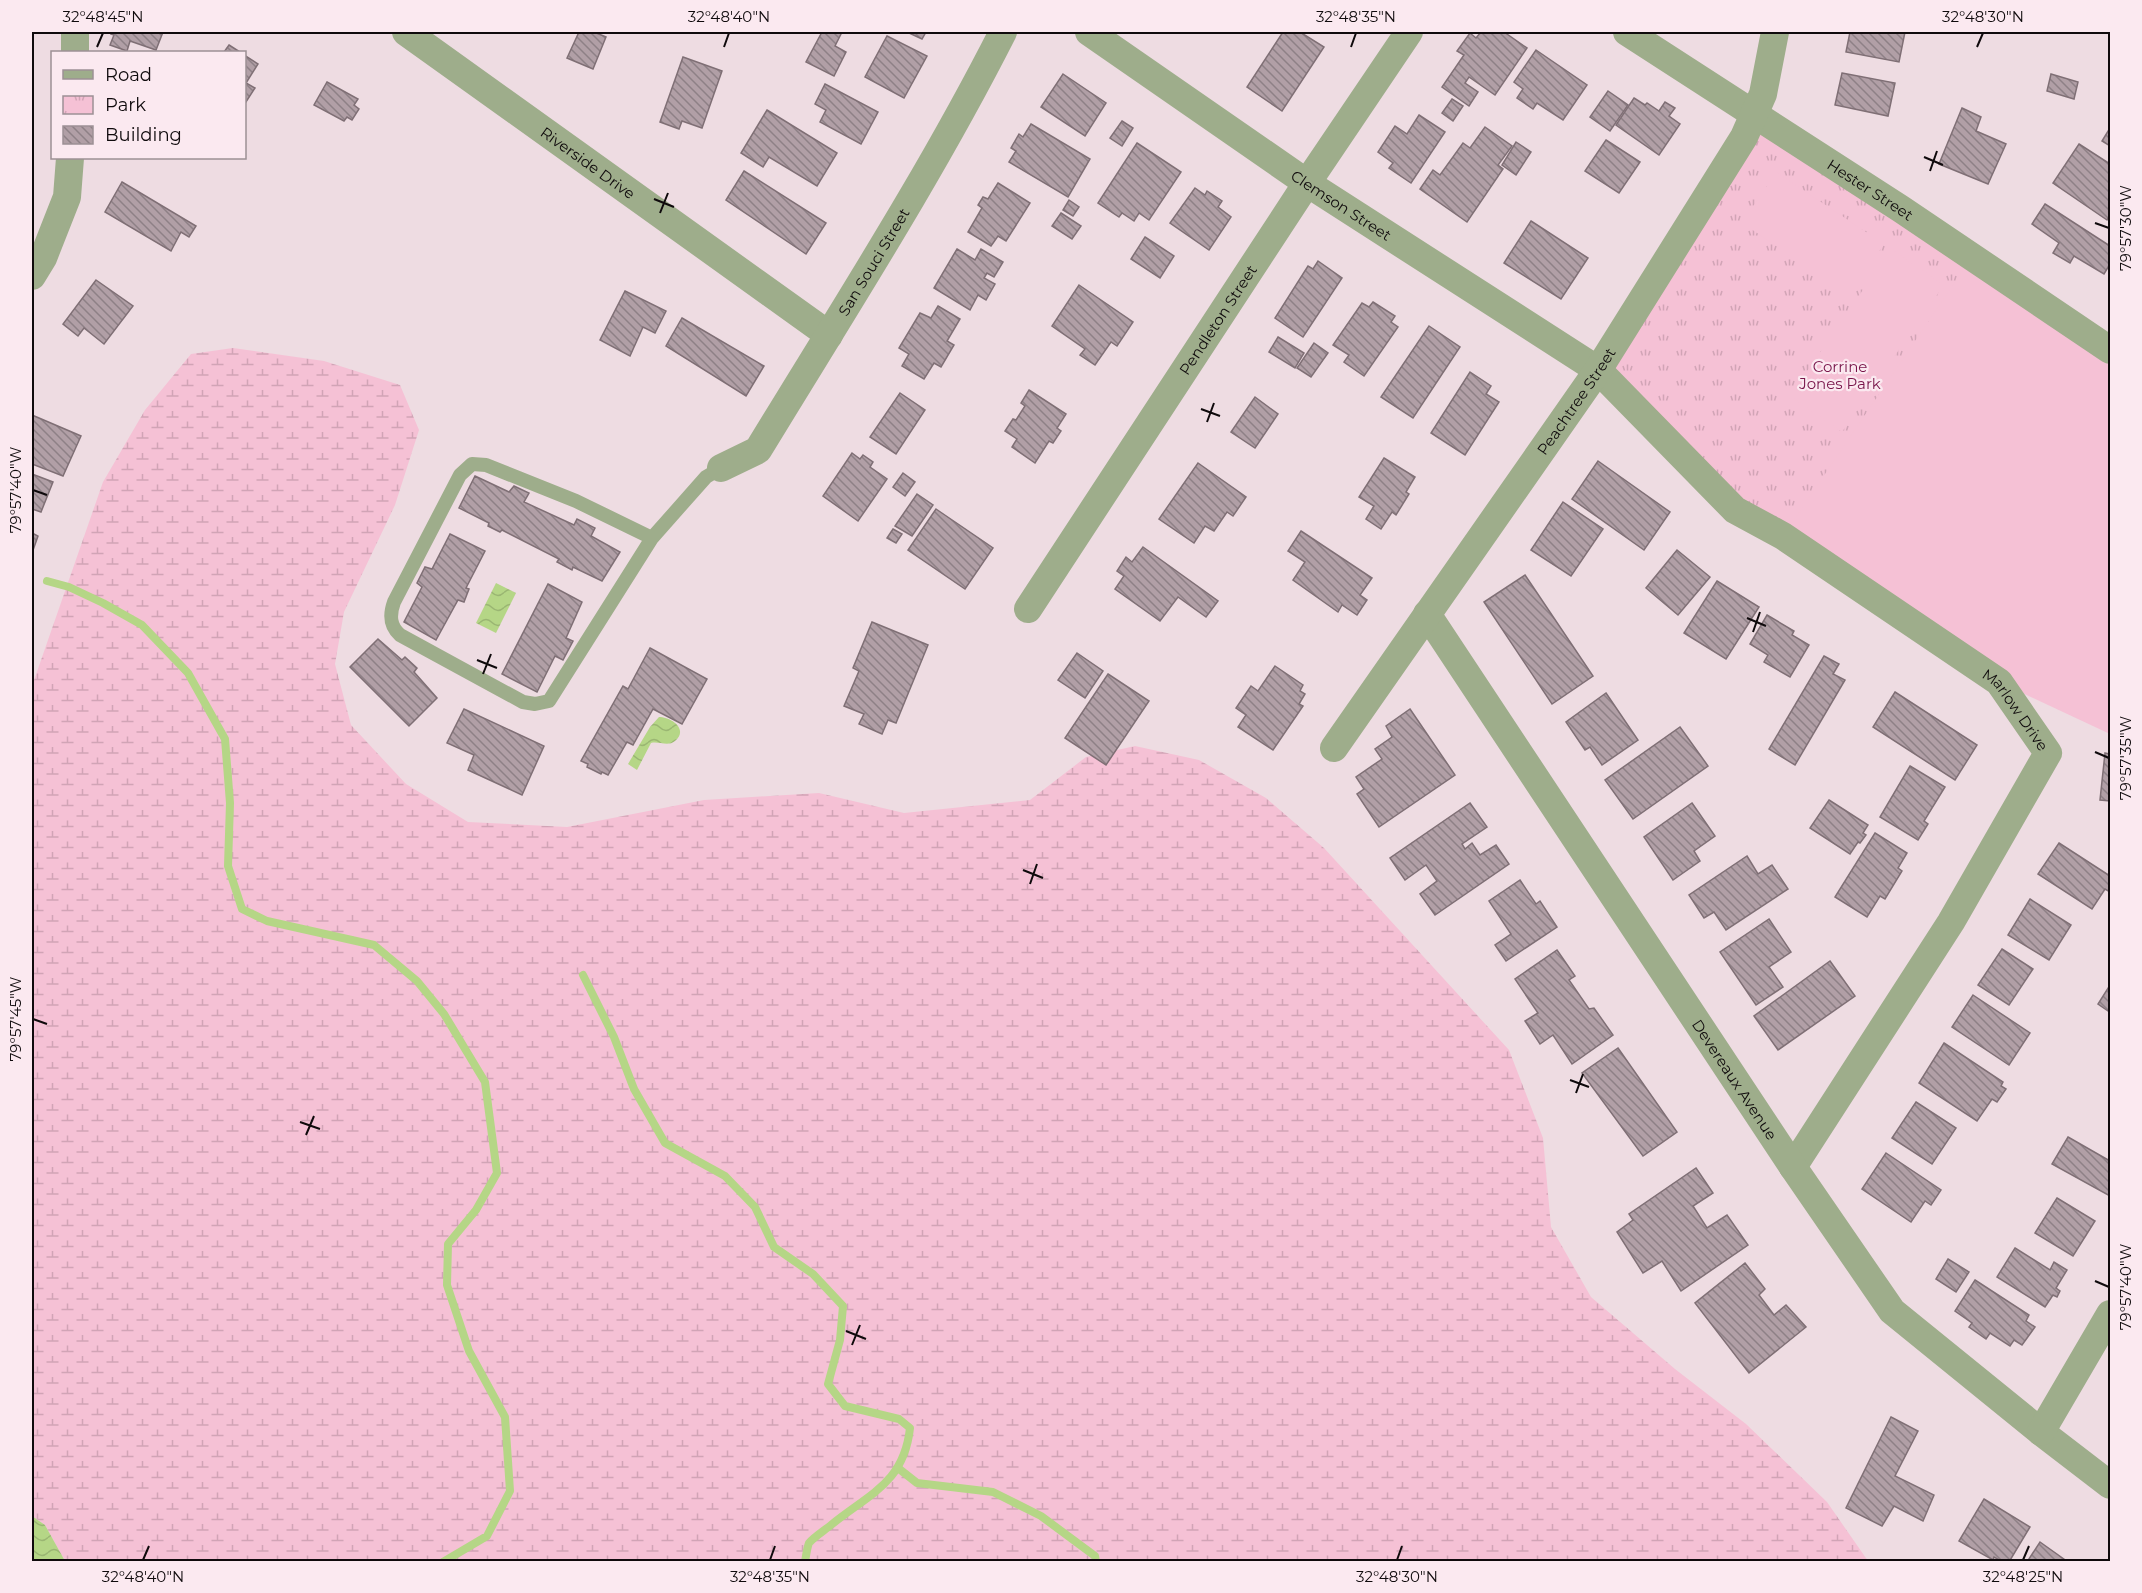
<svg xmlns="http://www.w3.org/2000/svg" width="2142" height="1593" font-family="Montserrat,sans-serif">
  <defs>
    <pattern id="wetland-marsh" width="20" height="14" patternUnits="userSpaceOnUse" patternTransform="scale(1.5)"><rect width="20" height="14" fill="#f5c1d5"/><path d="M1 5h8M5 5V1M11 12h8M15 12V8" fill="none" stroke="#d1a4b6"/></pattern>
    <pattern id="park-tufts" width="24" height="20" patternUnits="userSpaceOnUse" patternTransform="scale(1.5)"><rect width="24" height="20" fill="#f5c1d5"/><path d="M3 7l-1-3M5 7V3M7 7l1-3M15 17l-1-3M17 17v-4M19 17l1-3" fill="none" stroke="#d1a4b6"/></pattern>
    <pattern id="water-waves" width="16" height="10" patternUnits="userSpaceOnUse" patternTransform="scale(1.5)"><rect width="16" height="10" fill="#b5d686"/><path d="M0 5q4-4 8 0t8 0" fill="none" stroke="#9ab672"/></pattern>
    <pattern id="building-back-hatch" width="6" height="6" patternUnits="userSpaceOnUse" patternTransform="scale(1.5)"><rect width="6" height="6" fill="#b19fa6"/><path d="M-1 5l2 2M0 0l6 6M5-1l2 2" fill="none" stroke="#8e8086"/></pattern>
  </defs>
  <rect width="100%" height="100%" fill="#eedce2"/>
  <polygon fill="url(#wetland-marsh)" points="233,348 324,361 400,385 419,430 395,505 344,612 335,664 351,725 406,784 468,822 567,827 704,800 819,793 904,813 1030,800 1086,757 1135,746 1199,760 1266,798 1324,848 1509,1050 1543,1138 1551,1227 1591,1297 1675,1369 1746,1424 1827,1502 1868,1561 65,1561 45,1525 32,1516 32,686 103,482 145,410 191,354"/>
  <polygon fill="url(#park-tufts)" points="1753,114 2110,349 2110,734 1783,536 1598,370"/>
  <g fill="#f5c1d5">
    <polygon points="1776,172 1884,244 1850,295 1742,223"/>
    <polygon points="1891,249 1944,285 1842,432 1790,396"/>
    <polygon points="1972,257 2110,348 2110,734 1999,682 1783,536"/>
  </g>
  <g fill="url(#water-waves)">
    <polygon points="496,583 516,593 496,633 476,623"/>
    <path d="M659 717C671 717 689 729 675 741 668 747 659 741 651 743L637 770 628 764 650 727Z"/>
    <polygon points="32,1516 45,1525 65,1561 32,1561"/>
  </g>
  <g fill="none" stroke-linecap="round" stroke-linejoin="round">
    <g stroke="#b5d686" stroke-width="8">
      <polyline points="47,581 69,587 103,603 142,625 188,673 225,739 230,803 228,866 242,909 267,921 374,945 417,981 444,1014 485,1082 497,1173 476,1210 448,1244 447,1285 469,1351 505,1417 510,1491 487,1536 443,1562"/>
      <path d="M583 975 614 1037 634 1089 665 1143 725 1176 755 1207 774 1247 813 1274 843 1306 840 1340 828 1384 845 1406 899 1419 910 1428C904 1483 869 1494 831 1525 825 1530 814 1537 809 1543 807 1548 806 1556 805 1562"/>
      <polyline points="898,1468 917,1483 993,1492 1041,1516 1095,1556 1096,1562"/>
    </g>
  </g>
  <g fill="url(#building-back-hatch)" stroke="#7f6f75" stroke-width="1.5">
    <polygon points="112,32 163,32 156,50 130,41 127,51 110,45 114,35 111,34"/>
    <polygon points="579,32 594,32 606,37 593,69 567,58"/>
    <polygon points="822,32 842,32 835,46 846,52 834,76 806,62"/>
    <polygon points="907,32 926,32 922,39"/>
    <polygon points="1283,32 1300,32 1324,47 1282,111 1247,87"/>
    <polygon points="1481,32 1490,33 1504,32 1527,48 1495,95 1469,77 1465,83 1478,92 1469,106 1442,87 1464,55 1457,51 1470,33 1476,38"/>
    <polygon points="1850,32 1905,32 1899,62 1846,52"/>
    <polygon points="887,36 927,56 904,98 865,77"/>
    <polygon points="229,45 240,52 224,52"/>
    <polygon points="1536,50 1587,85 1563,120 1537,103 1533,109 1517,98 1523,89 1514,82"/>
    <polygon points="244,55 258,64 246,83 255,88 244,105"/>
    <polygon points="683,57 722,71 702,128 682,121 679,129 660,122"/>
    <polygon points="1842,73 1895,83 1888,116 1835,105"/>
    <polygon points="1063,74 1106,103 1085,136 1041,107"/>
    <polygon points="2051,74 2078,82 2074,99 2047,91"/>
    <polygon points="327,82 358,99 354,105 359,109 352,120 347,117 344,121 314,105"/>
    <polygon points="825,84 878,112 861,144 820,122 826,110 815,104"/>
    <polygon points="1608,91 1628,105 1610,131 1590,117"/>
    <polygon points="1634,98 1645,105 1647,103 1659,111 1665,102 1675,108 1669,116 1680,124 1659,155 1616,125"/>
    <polygon points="1452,99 1463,106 1453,121 1442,113"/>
    <polygon points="1962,108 1981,117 1976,131 2006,144 1988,184 1939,164"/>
    <polygon points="767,110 837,153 817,186 769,157 763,167 741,153"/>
    <polygon points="1419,115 1445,132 1411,183 1389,168 1393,163 1378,152 1395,126 1407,134"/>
    <polygon points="1122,121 1133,128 1122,146 1110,138"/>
    <polygon points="1031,124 1090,159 1068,197 1009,162 1016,151 1011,148 1019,134 1023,137"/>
    <polygon points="1485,127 1512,146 1498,165 1503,169 1467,222 1420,189 1433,170 1440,175 1463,143 1470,148"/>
    <polygon points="2110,128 2110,146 2102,141"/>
    <polygon points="1606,140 1640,162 1619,193 1585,171"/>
    <polygon points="1516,142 1531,152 1516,175 1502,165"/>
    <polygon points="1137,143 1181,172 1149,220 1139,213 1134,221 1122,213 1119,217 1098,203"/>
    <polygon points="2079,144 2110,164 2110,214 2107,220 2053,183"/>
    <polygon points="744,171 826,223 806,254 726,200"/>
    <polygon points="122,182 196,226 189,237 181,232 171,251 105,212"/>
    <polygon points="998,183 1030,203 1006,241 998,236 991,246 968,232 982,208 978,205 983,197 988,199"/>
    <polygon points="1195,188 1205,195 1207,191 1222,201 1218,207 1231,217 1209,250 1170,223"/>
    <polygon points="1069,200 1079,207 1073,216 1063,210"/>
    <polygon points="2045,204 2110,246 2110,264 2104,274 2074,256 2070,263 2053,253 2059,243 2032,224"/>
    <polygon points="1061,213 1081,226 1072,239 1052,226"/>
    <polygon points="1531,221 1588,258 1561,299 1504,263"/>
    <polygon points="1145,237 1174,256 1160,278 1131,259"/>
    <polygon points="957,249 975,260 981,249 1003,262 994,277 987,273 984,278 995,284 986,300 978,295 970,310 934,288"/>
    <polygon points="1318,261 1342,278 1303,337 1275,318 1308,266 1313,269"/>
    <polygon points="96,280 133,306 104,344 84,328 78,336 63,324"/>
    <polygon points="1079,285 1133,322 1117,346 1111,342 1095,365 1080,355 1085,349 1052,326"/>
    <polygon points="625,291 666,311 655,333 643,327 630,356 600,340"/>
    <polygon points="1373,302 1395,316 1391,322 1398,327 1364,376 1344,362 1349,355 1333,345 1362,303 1369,307"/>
    <polygon points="938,306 960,319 947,341 954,345 941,367 934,363 924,379 902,366 909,354 899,348 920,313 931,318"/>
    <polygon points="682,318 764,366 746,396 666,346"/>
    <polygon points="1429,326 1460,347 1413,418 1381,397"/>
    <polygon points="1278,337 1304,353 1295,368 1269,352"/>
    <polygon points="1314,343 1328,353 1311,377 1297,368"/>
    <polygon points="1470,372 1491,386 1486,394 1499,402 1465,455 1431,433"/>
    <polygon points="1029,390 1066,414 1057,428 1061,431 1053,443 1049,441 1035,463 1012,447 1017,439 1005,431 1013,419 1016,420 1025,406 1021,403"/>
    <polygon points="900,393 925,410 896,454 870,437"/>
    <polygon points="1255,397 1278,414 1255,448 1231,432"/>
    <polygon points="32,415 81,436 63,476 32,464"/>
    <polygon points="852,453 860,459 863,455 873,462 870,467 887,479 858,521 823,496"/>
    <polygon points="1384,458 1415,477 1406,492 1409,494 1396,515 1392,512 1381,529 1366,519 1374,506 1359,497"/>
    <polygon points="1598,461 1670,512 1644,550 1572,499"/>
    <polygon points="1198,463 1246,497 1233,516 1227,512 1214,531 1205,526 1194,543 1159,519"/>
    <polygon points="903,473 915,482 905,496 893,487"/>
    <polygon points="32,474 53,482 41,512 32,509"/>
    <polygon points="475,476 509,492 514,486 529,493 524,502 574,525 577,519 595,528 591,536 620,552 602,581 573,567 572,570 557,562 559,559 502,530 500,532 488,526 489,523 459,508"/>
    <polygon points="917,494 933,505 912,536 895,526"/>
    <polygon points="1563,502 1603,529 1571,576 1531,550"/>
    <polygon points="936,509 993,548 965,589 908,550"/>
    <polygon points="893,529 902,534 896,543 887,538"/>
    <polygon points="1301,531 1372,578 1360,595 1367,600 1357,615 1342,605 1338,612 1293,580 1305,562 1288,551"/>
    <polygon points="32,533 38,536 32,553"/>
    <polygon points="450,534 485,551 466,588 469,589 464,602 458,600 436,640 404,622 422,587 417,583 425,567 432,569"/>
    <polygon points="1143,547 1218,601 1206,617 1178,597 1160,621 1115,589 1124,576 1117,571 1126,557 1132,562"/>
    <polygon points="1677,550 1710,577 1678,615 1646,588"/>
    <polygon points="1525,575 1593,676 1552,704 1484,602"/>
    <polygon points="1717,581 1759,607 1726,659 1684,633"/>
    <polygon points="548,584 582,602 566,638 573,641 563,660 555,656 537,692 502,674"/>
    <polygon points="1767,615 1794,631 1792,635 1809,645 1790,677 1764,662 1768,655 1750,644"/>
    <polygon points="872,622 928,645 896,723 888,720 882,734 859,724 864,714 844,706 859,671 853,668"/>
    <polygon points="378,639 402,660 405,657 417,668 414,672 437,698 409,726 350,667"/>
    <polygon points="650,648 707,679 682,724 653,709 633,745 627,742 608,775 602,772 601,774 587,767 588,764 581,761 623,686 628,689"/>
    <polygon points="1077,653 1103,671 1085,698 1058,680"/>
    <polygon points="1824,656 1839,664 1833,674 1845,680 1795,765 1769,749"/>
    <polygon points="1275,666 1303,685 1300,691 1305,694 1299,704 1303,706 1273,750 1238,727 1246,715 1236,708 1251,686 1258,691"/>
    <polygon points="1108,674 1149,701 1106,765 1065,738"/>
    <polygon points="1895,692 1977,745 1955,780 1873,727"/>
    <polygon points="1606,693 1638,740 1602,765 1590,747 1585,750 1566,722"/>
    <polygon points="464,709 544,746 522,795 468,770 474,755 447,743"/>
    <polygon points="1410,709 1455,775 1379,827 1357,794 1364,789 1356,777 1382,759 1375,749 1392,737 1386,726"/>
    <polygon points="1680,727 1708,766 1633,819 1605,780"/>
    <polygon points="2105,753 2110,754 2110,801 2100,800"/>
    <polygon points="1910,766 1945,787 1924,821 1928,824 1918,840 1880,817"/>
    <polygon points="1829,800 1868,825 1863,833 1866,835 1860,843 1858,842 1850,854 1810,828"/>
    <polygon points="1470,803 1487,827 1462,844 1465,849 1472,843 1480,855 1496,845 1509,864 1435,915 1420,894 1437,881 1426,865 1405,880 1390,858"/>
    <polygon points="1692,803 1715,836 1694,851 1700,861 1673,880 1644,837"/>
    <polygon points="1875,833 1907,853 1898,868 1902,871 1885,899 1880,896 1867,917 1835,897"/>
    <polygon points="2059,843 2110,876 2110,892 2105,889 2092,909 2038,874"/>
    <polygon points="1747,856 1758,874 1772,865 1788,889 1726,930 1714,912 1704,918 1689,895"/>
    <polygon points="1520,880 1536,904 1540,901 1557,927 1506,961 1495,945 1511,934 1489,901"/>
    <polygon points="2030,899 2071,925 2049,960 2008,935"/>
    <polygon points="1769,919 1791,952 1769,967 1783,987 1756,1005 1720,952"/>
    <polygon points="2002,949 2033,969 2009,1005 1978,985"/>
    <polygon points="1557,950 1575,976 1569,980 1589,1009 1594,1008 1613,1035 1572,1064 1553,1035 1540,1044 1525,1021 1538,1013 1515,979"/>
    <polygon points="1830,961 1855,996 1778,1050 1754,1016"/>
    <polygon points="2110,985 2110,1007 2108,1011 2098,1004"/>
    <polygon points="1973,995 2030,1033 2009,1065 1952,1027"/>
    <polygon points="1944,1043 2003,1082 2001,1086 2006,1089 1997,1102 1992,1099 1977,1121 1919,1083"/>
    <polygon points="1618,1048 1677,1132 1643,1156 1582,1073"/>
    <polygon points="1916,1102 1956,1128 1932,1164 1892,1138"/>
    <polygon points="2068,1137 2110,1161 2110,1196 2052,1164"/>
    <polygon points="1886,1153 1941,1190 1931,1205 1925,1201 1911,1222 1862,1189"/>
    <polygon points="1696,1168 1713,1193 1693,1206 1707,1228 1727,1215 1748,1245 1681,1291 1662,1261 1643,1273 1617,1232 1633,1220 1629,1214"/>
    <polygon points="2057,1198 2095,1221 2073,1256 2035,1233"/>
    <polygon points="2015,1248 2050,1270 2054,1262 2067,1270 2056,1288 2060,1291 2057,1297 2053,1295 2045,1307 1997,1277"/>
    <polygon points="1948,1259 1969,1272 1956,1292 1936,1279"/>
    <polygon points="1745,1263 1765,1289 1759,1295 1774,1315 1786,1305 1806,1327 1749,1373 1695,1303"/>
    <polygon points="1975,1280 2029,1315 2026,1321 2035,1327 2022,1345 2014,1340 2010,1346 1990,1333 1986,1339 1969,1327 1972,1323 1955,1311"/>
    <polygon points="1891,1417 1918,1431 1895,1476 1934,1495 1923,1521 1894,1506 1882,1526 1846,1508"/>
    <polygon points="1984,1499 2030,1527 2009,1562 2003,1562 1994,1557 1993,1560 1959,1541"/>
    <polygon points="2040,1542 2068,1562 2027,1562"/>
  </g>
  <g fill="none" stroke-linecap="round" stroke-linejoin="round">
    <path stroke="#9ead8b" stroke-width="14" d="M652 538 576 501 486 465 472 464 460 475 394 602C389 616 390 626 400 635L523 702 535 704 549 701 652 538 706 477 721 468"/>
    <g stroke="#9ead8b" stroke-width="28">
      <polyline points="75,32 75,52"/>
      <path id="s1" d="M406 32 829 335"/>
      <path id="s2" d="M1089 32 1307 183 1598 370 1735 510 1783 536 1999 682 2048 753 1951 922 1793 1167"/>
      <path id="s3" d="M1627 32 1901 209 2110 350"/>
      <polyline points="32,276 43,258 67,197 70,158"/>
      <path id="s4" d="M721 468 758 450C842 312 930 176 1003 32"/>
      <path id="s5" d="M1028 609 1307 183 1409 32"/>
      <path id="s6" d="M1427 614 1793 1167 1892 1311 2041 1432 2110 1485"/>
      <path id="s7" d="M1334 748 1598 370 1744 137 1763 94 1775 32"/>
      <polyline points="2041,1432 2110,1314"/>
    </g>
  </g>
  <path fill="none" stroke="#0f0a0c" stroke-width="2" d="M97 47 103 33M724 47 729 33M1351 47 1356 33M1977 47 1983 33M1924 157 1943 165M1930 171 1937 151M654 199 674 207M660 213 668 193M2095 223 2109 228M1201 409 1220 416M1207 422 1214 403M33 490 47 495M1747 618 1766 626M1753 632 1760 612M477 660 497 668M483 674 491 654M2095 752 2109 758M1023 870 1043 878M1030 884 1037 864M33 1019 47 1024M1570 1080 1589 1087M1576 1093 1583 1074M300 1122 320 1129M306 1135 314 1116M2095 1281 2109 1287M846 1331 866 1339M852 1345 860 1325M143 1560 149 1546M770 1560 775 1546M1397 1560 1402 1546M2023 1560 2029 1546"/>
  <g text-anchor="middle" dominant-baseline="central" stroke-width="4.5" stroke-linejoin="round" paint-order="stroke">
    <g font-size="15" fill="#0f0a0c" stroke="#fbe9f0">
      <text stroke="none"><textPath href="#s1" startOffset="224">Riverside Drive</textPath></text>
      <text stroke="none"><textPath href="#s3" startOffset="290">Hester Street</textPath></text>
      <text stroke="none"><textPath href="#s2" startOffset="306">Clemson Street</textPath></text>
      <text stroke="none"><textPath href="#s4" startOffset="262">San Souci Street</textPath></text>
      <text stroke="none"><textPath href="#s5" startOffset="346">Pendleton Street</textPath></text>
      <text stroke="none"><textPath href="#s7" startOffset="423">Peachtree Street</textPath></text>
      <text stroke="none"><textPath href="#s2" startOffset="1154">Marlow Drive</textPath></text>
      <text stroke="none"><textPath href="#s6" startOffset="558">Devereaux Avenue</textPath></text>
    </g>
    <g font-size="15" fill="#78154a" stroke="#fbe9f0">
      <text x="1840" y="366">Corrine<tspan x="1840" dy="17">Jones Park</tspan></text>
    </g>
  </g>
  <rect width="2142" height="1593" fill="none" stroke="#fbe9f0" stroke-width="66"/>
  <rect x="51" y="51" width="195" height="108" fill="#fbe9f0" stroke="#9d9095" stroke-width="1.5"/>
  <rect x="63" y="70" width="30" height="9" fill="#9ead8b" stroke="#9d9095" stroke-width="1.5"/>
  <text x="105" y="81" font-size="18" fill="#0f0a0c">Road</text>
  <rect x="63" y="96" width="30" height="18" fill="url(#park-tufts)" stroke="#9d9095" stroke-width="1.5"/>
  <text x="105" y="111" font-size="18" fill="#0f0a0c">Park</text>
  <rect x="63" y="126" width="30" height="18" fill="url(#building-back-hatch)" stroke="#9d9095" stroke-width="1.5"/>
  <text x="105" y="141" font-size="18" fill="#0f0a0c">Building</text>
  <rect x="33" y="33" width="2076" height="1527" fill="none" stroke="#0f0a0c" stroke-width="2"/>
  <g font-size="15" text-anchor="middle" fill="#0f0a0c">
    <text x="103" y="22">32°48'45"N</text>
    <text x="729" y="22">32°48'40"N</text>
    <text x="1356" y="22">32°48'35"N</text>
    <text x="1983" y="22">32°48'30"N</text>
    <text transform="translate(2126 228) rotate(-90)" y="5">79°57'30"W</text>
    <text transform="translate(16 490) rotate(-90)" y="5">79°57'40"W</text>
    <text transform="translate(2126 758) rotate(-90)" y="5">79°57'35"W</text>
    <text transform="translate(16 1019) rotate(-90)" y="5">79°57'45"W</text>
    <text transform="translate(2126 1287) rotate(-90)" y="5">79°57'40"W</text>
    <text x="143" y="1582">32°48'40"N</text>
    <text x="770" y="1582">32°48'35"N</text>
    <text x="1397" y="1582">32°48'30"N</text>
    <text x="2023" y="1582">32°48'25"N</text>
  </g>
</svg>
